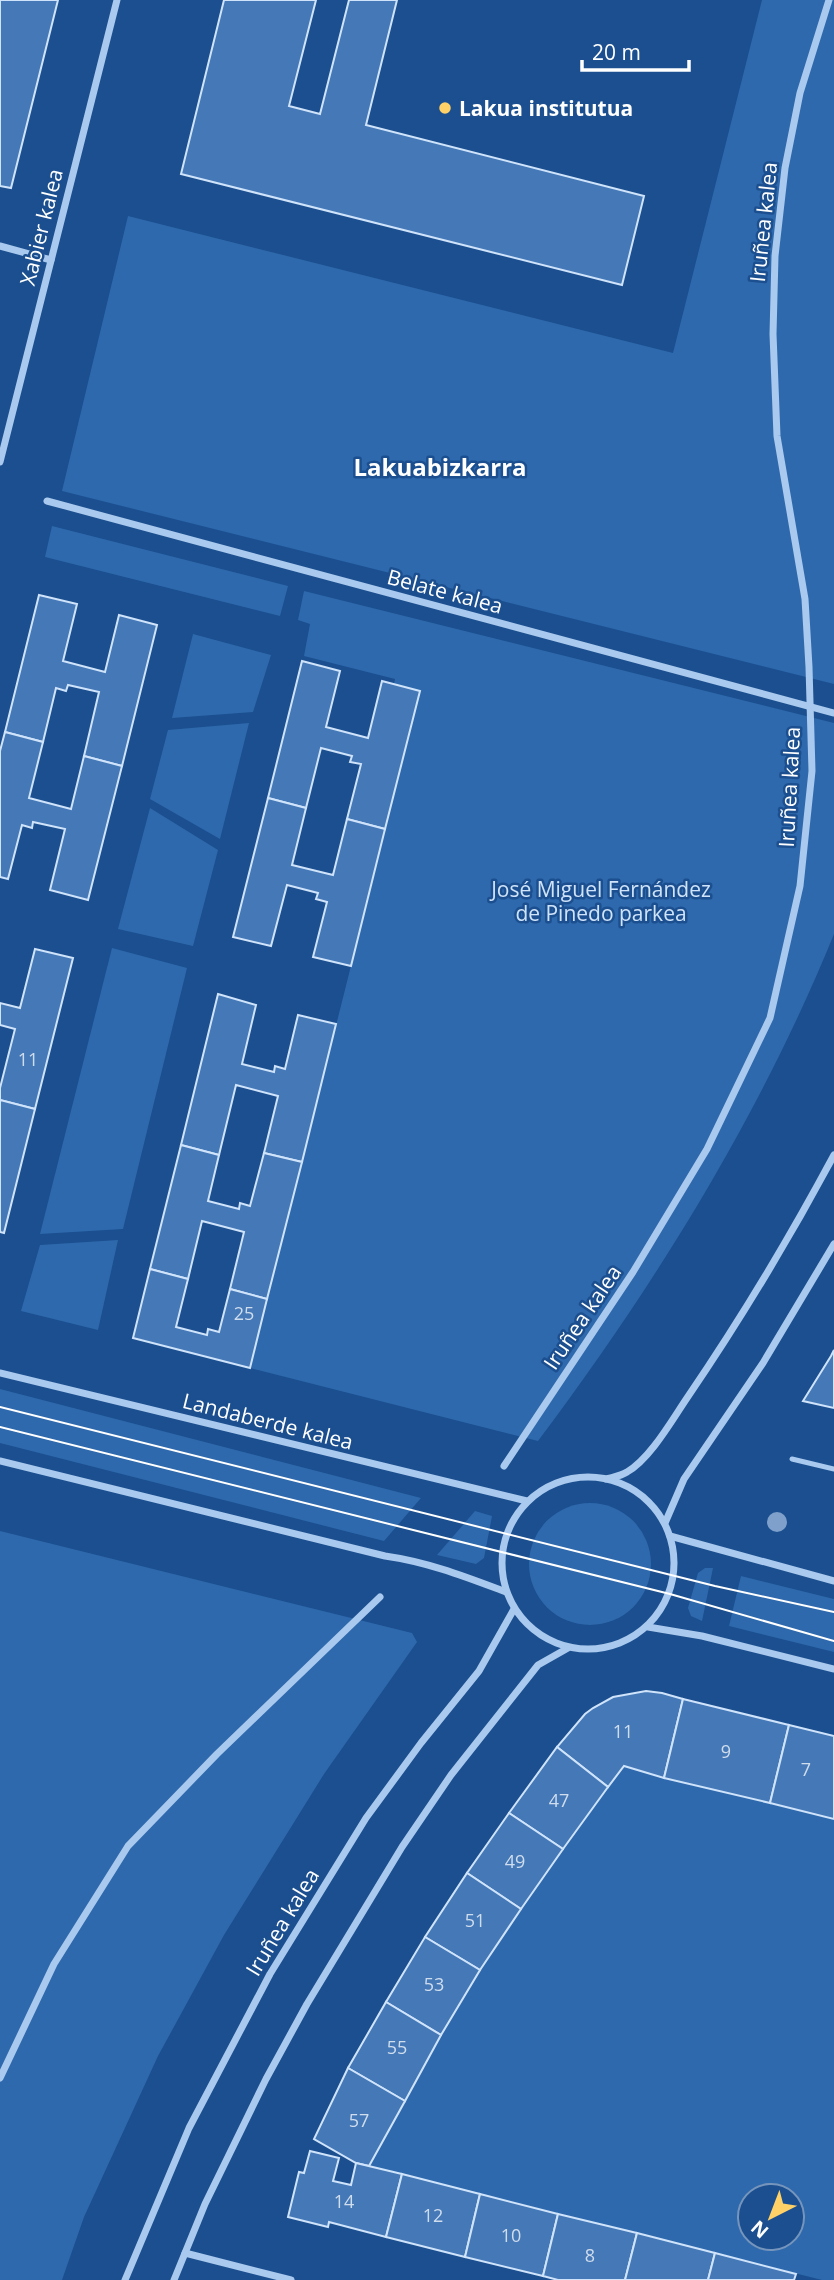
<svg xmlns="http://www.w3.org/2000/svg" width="834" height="2280" font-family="'Open Sans',sans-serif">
  <rect width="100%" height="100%" fill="#1b4f8f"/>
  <g fill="#2e69ad" fill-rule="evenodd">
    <polygon points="762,0 834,0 834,684 62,491 128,216 673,353"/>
    <polygon points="52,526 288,586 280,616 45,557"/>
    <path d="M304 591 834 723V934C760 1116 655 1285 538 1441L250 1368 420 691 394 684 395 679 304 656 310 624 298 620Z"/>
    <polygon points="193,634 271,655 253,712 172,718"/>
    <polygon points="249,723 220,839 150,799 168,730"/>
    <polygon points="150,808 218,850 193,946 118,929"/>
    <polygon points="112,948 187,968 123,1229 40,1234"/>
    <polygon points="118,1240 98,1330 21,1311 40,1245"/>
    <polygon points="0,1389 421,1498 384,1541 0,1443"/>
    <circle cx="590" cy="1564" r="61"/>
    <polygon points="475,1511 492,1516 484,1558 476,1564 437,1555"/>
    <polygon points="0,1531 412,1633 417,1642 324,1774 224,1935 158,2056 84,2217 62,2280 0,2280"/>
    <polygon points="705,1568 713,1568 702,1621 691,1616 688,1608 698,1573"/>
    <polygon points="741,1576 834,1599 834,1652 729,1626"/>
    <path d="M624 1766 664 1778 834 1819V2280H822L369 2166C405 2100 440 2034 480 1971 524 1900 575 1833 624 1766ZM750 2196H792V2238H750Z"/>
  </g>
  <g fill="#4478b7" stroke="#cfe3fa" stroke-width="2">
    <polygon points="0,0 58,0 11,188 0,186"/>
    <polygon points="224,0 316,0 289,106 320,114 349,0 397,0 366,125 644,196 622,285 181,174"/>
    <polygon points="39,595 77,604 63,661 105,672 119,615 157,625 122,766 84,756 99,692 68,685 66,691 56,688 43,742 5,732"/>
    <polygon points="302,661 340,671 326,727 368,738 382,681 420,691 385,829 347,819 361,764 350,762 352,756 321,748 306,808 268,798"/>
    <polygon points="5,732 43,742 29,798 71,809 84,756 122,766 88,900 50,890 65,829 33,822 32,828 22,825 8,879 0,877 0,751"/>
    <polygon points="268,798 306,808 292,865 333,875 347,819 385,829 351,966 313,957 327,902 316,899 318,893 287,885 271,946 233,937"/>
    <polygon points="35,949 73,958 35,1109 0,1100 0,1088 15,1029 0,1025 0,1003 20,1008"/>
    <polygon points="218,994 256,1005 242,1064 274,1072 275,1066 285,1069 298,1015 336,1024 302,1162 264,1153 278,1096 236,1085 219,1155 181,1145"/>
    <polygon points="0,1100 35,1109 4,1233 0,1232"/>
    <polygon points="181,1145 219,1155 208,1201 239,1209 240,1203 250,1206 264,1153 302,1162 267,1299 230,1289 244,1232 202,1221 188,1279 150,1269"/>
    <polygon points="150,1269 188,1279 176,1327 207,1335 208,1329 219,1332 230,1289 267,1299 250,1368 133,1338"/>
    <polygon points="834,1350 834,1408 803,1401 831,1356"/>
    <polygon points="646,1691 662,1693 683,1699 664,1778 624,1766 608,1787 557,1747 585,1714 593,1708 613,1697"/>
    <polygon points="683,1699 789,1725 770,1803 664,1778"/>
    <polygon points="789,1725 834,1736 834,1819 770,1803"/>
    <polygon points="557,1747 608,1787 563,1849 509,1813"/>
    <polygon points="509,1813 563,1849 521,1909 467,1873"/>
    <polygon points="467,1873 521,1909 480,1970 425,1937"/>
    <polygon points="425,1937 480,1970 441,2035 386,2002"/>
    <polygon points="386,2002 441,2035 405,2101 348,2068"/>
    <polygon points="348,2068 405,2101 369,2166 356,2163 314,2139"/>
    <polygon points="310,2151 339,2158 333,2181 351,2185 356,2163 402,2174 386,2237 329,2222 328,2227 288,2217 299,2172 304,2173"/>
    <polygon points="402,2174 480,2194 465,2257 386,2237"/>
    <polygon points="480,2194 558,2214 543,2276 465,2257"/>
    <polygon points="558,2214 637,2233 625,2280 558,2280 543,2276"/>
    <polygon points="637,2233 715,2253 708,2280 625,2280"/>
    <polygon points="715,2253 796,2274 794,2280 708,2280"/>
  </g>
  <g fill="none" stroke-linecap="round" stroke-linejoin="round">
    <polyline stroke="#a9c9ee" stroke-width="5" points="792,1459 834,1469"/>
    <g stroke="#a9c9ee" stroke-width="7">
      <polyline points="0,246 51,260"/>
      <polyline points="0,462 117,0"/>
      <polyline points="47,501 834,713"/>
      <polyline points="0,1373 527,1501"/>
      <path d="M0 1461 385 1556C428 1562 466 1577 506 1592"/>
      <polyline points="504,1466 633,1272 707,1149 770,1018 800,886 812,771 809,667 805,599 777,436 773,334 775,256 785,168 800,93 829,0"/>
      <circle cx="588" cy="1563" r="86"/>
      <path d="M606 1479C613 1477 621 1476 627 1472 650 1459 672 1420 687 1398 741 1319 789 1239 834 1155"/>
      <polyline points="665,1523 684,1479 763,1363 834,1244"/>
      <polyline points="670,1536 834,1581"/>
      <polyline points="648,1627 702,1636 834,1669"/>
      <polyline points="0,2078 54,1964 128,1846 217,1754 380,1597"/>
      <polyline points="185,2253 291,2280"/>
      <polyline points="125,2280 189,2128 270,1974 366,1818 421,1743 479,1671 514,1609"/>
      <polyline points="174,2280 205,2204 266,2079 307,2004 402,1847 451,1775 538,1665 568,1648"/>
    </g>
    <g stroke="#fff" stroke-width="2">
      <polyline points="0,1407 715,1586 834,1612"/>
      <polyline points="0,1427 670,1594 834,1641"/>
    </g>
  </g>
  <circle fill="#7ea0ca" cx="777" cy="1522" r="10"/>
  <circle fill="#ffd166" stroke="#1b4f8f" stroke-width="2.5" cx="445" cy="108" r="7"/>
  <g text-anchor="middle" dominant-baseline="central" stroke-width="5" stroke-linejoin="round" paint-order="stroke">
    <g font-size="18" fill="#d0dded">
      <text x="28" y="1059">11</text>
      <text x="244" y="1313">25</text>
      <text x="623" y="1731">11</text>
      <text x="726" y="1751">9</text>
      <text x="806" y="1769">7</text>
      <text x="559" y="1800">47</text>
      <text x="515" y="1861">49</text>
      <text x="475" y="1920">51</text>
      <text x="434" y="1984">53</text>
      <text x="397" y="2047">55</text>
      <text x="359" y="2120">57</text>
      <text x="344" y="2201">14</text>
      <text x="433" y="2215">12</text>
      <text x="511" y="2235">10</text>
      <text x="590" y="2255">8</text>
    </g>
    <g font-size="21" font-weight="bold" fill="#fff" stroke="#1b4f8f" text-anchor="start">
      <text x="459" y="108">Lakua institutua</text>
    </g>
    <g font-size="21" fill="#fff" stroke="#1b4f8f">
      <text transform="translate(763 222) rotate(-84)">Iruñea kalea</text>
      <text transform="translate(41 227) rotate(-76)">Xabier kalea</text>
      <text transform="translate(445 591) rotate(15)">Belate kalea</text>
      <text transform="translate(789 787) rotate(-87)">Iruñea kalea</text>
      <text transform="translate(582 1317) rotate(-56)">Iruñea kalea</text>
      <text transform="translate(268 1421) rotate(14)">Landaberde kalea</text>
      <text transform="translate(282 1922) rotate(-59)">Iruñea kalea</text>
    </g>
    <g font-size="21" fill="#cfe3fa" stroke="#1b4f8f">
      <text x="601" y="889">José Miguel Fernández<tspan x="601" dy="24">de Pinedo parkea</tspan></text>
    </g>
    <g font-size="24" font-weight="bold" fill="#fff" stroke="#1b4f8f">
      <text x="440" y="466">Lakuabizkarra</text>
    </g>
  </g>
  <g transform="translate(771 2217) rotate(222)"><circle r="33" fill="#1b4f8f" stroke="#7695bc" stroke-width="2"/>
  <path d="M0-5L12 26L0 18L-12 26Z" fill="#ffd166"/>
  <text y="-10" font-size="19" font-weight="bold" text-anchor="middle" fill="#ffffff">N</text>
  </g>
  <path d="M582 60v10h107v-10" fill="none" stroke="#ffffff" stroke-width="3.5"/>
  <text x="592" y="60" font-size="21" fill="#ffffff" stroke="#1b4f8f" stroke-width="5" paint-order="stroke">20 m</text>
</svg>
